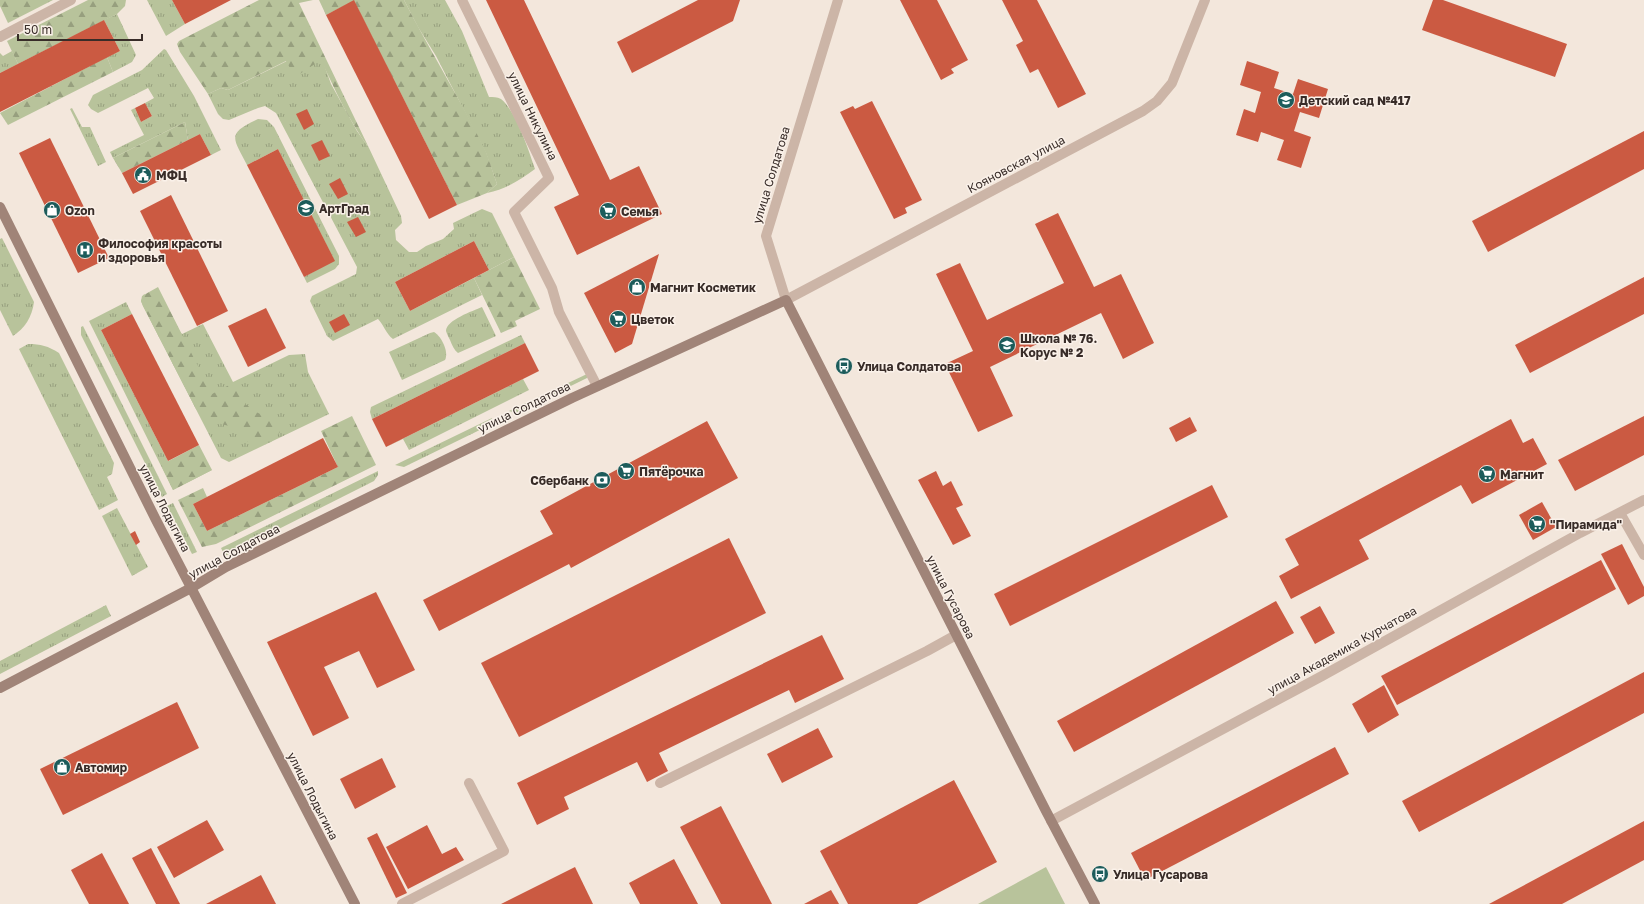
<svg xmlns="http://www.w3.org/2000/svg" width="1644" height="904" font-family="'Golos Text',sans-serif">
  <defs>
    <pattern id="grass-tufts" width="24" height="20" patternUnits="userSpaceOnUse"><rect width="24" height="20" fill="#b8c39b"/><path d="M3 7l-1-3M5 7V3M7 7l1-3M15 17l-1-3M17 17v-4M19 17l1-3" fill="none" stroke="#979f7e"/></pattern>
    <pattern id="forest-firs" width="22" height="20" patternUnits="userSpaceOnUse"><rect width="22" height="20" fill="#b8c39b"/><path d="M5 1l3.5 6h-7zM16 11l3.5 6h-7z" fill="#979f7e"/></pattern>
  </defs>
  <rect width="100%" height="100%" fill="#f3e7dc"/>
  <g fill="url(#grass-tufts)">
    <polygon points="147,0 172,0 185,24 166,36"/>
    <path d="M404 0H445L462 31 489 97C493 97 497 97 501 99 516 111 529 151 535 169 520 180 506 189 487 193L497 184 486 153 436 56 418 27Z"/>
    <polygon points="117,14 136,55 132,62 113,72 107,57 120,51 104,20"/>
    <polygon points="164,49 166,50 194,96 221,150 211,155 200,134 188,140 185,122 113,158 110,152 144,135 131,110 135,108 141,122 152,116 145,103 154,98 148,88 98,113 91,109 88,105 93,95 142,70"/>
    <polygon points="12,51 18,64 0,73 0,53 3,56"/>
    <path d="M322 59 331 84 357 131 369 148 401 216 402 223 395 230 396 240 409 252H417L426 246 443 239 454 229 453 223 482 209 492 213 514 257 489 270 474 241 395 282 410 311 474 278 482 295 393 339C386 334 384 325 378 319L333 341 327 336 310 301 312 296 356 274 357 267 276 113 265 106 258 108 229 120 223 119 218 114 208 94 221 88 228 90 287 61Z"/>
    <polygon points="72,108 82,127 90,127 106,162 98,166 70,109"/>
    <path d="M258 119 267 120 274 127 339 256V264L335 269 307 283 304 277 334 260 278 149 247 165C233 137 226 134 258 119Z"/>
    <path d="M2 238 34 302C32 317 25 328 13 336L0 310V239Z"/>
    <polygon points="144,294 182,334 203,324 233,382 289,355 305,354 308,372 329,414 229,462 221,458 143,306 141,301"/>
    <polygon points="126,302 132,314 101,330 168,461 212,470 173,490 89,321"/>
    <path d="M482 307 496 336 458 353C454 350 452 345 450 340 449 338 447 334 446 331 446 320 473 311 482 307Z"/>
    <polygon points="83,326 167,494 162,497 81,335 81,327"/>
    <path d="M434 332C442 337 449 352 445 360L402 380 389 352 430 333Z"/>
    <polygon points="521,335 525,343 372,419 370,412 371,407"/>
    <path d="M28 344C41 344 48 346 59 353L114 463 112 474 107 477 118 500 99 510 19 349Z"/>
    <polygon points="587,374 587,378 516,413 509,411"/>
    <polygon points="523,379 529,390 409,450 403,439 386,447"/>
    <polygon points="492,418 490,425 404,467 395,465"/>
    <polygon points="378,471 378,475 374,481 225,556 221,548"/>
    <polygon points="173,503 197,552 192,554 167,506"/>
    <polygon points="117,508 148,567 132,576 102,516"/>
    <polygon points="106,605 111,616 0,674 0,661"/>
  </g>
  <g fill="url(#forest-firs)">
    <polygon points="0,0 53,0 8,23 0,6"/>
    <polygon points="88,0 126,0 125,6 117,14 18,64 7,41"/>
    <path d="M259 0H313L299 3 369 148C349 121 335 90 321 60L295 77 286 61 228 90 221 88 208 94 180 52 177 44 179 41Z"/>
    <path d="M319 0H404C430 51 461 100 486 152 490 162 493 173 497 184L487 193 457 205 354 1 326 15Z"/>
    <polygon points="107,57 113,72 8,125 0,113"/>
    <polygon points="185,122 188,140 122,173 113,158"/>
    <polygon points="514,257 540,309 515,321 517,326 501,333 474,278"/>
    <path d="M158 287 212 394 233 383H239L245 389V404L258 413 273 418 280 432 271 442 255 446 248 442 233 426C217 425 207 419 196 409L143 306 141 301 142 296Z"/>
    <polygon points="352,416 376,465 216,544 202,547 178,500 203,488 207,497 193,504 207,531 338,467 321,431"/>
    <polygon points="199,445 212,470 173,490 161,465"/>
  </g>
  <polygon fill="#b8c39b" points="1046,867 1065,904 978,904"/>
  <g fill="#cb5a42">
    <polygon points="172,0 231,0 185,24"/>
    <polygon points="354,0 457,205 429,219 326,15"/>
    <polygon points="486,0 524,0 610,180 639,166 662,214 577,255 554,207 579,195"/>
    <polygon points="698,0 740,0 733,21 632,73 617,42"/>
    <polygon points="900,0 937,0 968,60 951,69 954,73 941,80"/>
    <polygon points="1002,0 1037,0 1086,94 1058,108 1038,69 1030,73 1016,45 1023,41"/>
    <polygon points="1433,0 1443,0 1567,44 1555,77 1422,30"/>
    <polygon points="104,20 120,51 0,112 0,73"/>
    <polygon points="1247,61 1279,72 1274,88 1293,94 1298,79 1328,89 1319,118 1300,112 1294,131 1311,137 1301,168 1277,160 1284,140 1261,132 1258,142 1236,135 1244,109 1255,113 1261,92 1240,85"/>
    <polygon points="872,101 922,200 905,208 907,213 894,219 840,112 853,106 855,109"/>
    <polygon points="145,103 152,116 141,122 135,108"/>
    <polygon points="307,109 314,124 304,130 296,114"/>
    <polygon points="1644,131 1644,169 1488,252 1472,221"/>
    <polygon points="200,134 211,155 133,194 122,173"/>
    <polygon points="50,138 109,258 78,273 19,153"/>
    <polygon points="322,140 330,156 319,161 311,145"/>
    <polygon points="278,149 335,261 304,277 247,165"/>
    <polygon points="340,178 348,194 338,199 329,184"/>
    <polygon points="171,195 228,311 197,326 140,211"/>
    <polygon points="1058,213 1094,287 1121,274 1154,343 1123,359 1101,313 990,367 1013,416 978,432 945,364 973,351 936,274 960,263 987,320 1064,283 1035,224"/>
    <polygon points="358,217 366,232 356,237 347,222"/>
    <polygon points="474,241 489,270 410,311 395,282"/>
    <polygon points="659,254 632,344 615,353 584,293"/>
    <polygon points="1644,277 1644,314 1530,373 1515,345"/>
    <polygon points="266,308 286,348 248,367 228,326"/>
    <polygon points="132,314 199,445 168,461 101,330"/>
    <polygon points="344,314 350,325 335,333 329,322"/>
    <polygon points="525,343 539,371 386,447 372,419"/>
    <polygon points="1644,416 1644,455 1575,491 1558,460"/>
    <polygon points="1190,417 1197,431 1176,442 1169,428"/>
    <polygon points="1511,419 1523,443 1533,438 1547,464 1472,504 1461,485 1359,540 1369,559 1291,599 1279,576 1299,565 1285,539"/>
    <polygon points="707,421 738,478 571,568 569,564 439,631 423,600 553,534 540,511"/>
    <polygon points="323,438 338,467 207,531 193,504"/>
    <polygon points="936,471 943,486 951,481 963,505 956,508 971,536 953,545 918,480"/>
    <polygon points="1212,485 1228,517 1010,626 994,594"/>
    <polygon points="1542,502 1556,527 1533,540 1519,515"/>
    <polygon points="135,531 140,542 136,545 130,534"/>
    <polygon points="729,538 766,613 519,737 481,663"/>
    <polygon points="1622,544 1644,587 1644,596 1628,605 1601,554"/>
    <polygon points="1601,560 1616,589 1397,705 1381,676"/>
    <polygon points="376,592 415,670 377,688 359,651 324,667 349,718 313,736 267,642"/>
    <polygon points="1276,601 1294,633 1074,752 1057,721"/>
    <polygon points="1320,606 1335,633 1315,644 1300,617"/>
    <polygon points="822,635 844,679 795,703 789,690 659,753 668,771 647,782 637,762 564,797 569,809 537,825 517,783"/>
    <polygon points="1644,672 1644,713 1419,832 1402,801"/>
    <polygon points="1384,685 1399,715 1368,733 1352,704"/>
    <polygon points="177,702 199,748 63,815 40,769"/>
    <polygon points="818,728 833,757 782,783 767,754"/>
    <polygon points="1335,747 1349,774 1145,880 1131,853"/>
    <polygon points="382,758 396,787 355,809 340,779"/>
    <polygon points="954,780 997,862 917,904 848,904 820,851"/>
    <polygon points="721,806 772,904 721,904 680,827"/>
    <polygon points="207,820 224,850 174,878 157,847"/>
    <polygon points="1644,821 1644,860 1562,904 1489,904"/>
    <polygon points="427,825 442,854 456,847 464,860 408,889 386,847"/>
    <polygon points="377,833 407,893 396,898 367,838"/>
    <polygon points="151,848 180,904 156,904 132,858"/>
    <polygon points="102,853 129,904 89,904 71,870"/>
    <polygon points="674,859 698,904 640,904 629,883"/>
    <polygon points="575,867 593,904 501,904"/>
    <polygon points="261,875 276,904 206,904"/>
    <polygon points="831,890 839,904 804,904"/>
  </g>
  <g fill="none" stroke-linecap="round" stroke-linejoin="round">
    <g stroke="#ccb5a7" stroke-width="10">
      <polyline points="462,0 549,178 514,212 552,288 559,312 597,386"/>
      <polyline points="838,0 766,236 786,300 1143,111 1157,101 1172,83 1205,0"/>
      <polyline points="0,37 71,0"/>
      <polyline points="1620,513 1644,555"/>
      <polyline points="660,783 927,651 956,635"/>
      <polyline points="1051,821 1322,676 1580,533 1644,500"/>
      <polyline points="402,904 504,851 469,783"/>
    </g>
    <g stroke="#a08478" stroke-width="10">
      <polyline points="0,207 156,520 355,904"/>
      <polyline points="0,688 191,588 226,567 572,398 786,300 1046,811 1095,904"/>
    </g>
  </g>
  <defs>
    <g id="school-disc" transform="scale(0.9)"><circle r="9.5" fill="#1c5c5b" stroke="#faf1e9"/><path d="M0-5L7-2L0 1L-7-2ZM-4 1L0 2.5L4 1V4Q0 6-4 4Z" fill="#fff"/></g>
    <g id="civic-disc" transform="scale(0.9)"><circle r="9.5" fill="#1c5c5b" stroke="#faf1e9"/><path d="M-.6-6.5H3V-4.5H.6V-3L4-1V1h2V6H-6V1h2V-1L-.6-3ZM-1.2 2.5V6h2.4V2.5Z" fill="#fff"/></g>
    <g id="shop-disc" transform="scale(0.9)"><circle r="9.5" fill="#1c5c5b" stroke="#faf1e9"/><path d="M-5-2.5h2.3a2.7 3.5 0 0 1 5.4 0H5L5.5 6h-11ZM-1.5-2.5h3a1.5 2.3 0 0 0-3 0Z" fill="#fff"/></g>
    <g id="supermarket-disc" transform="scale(0.9)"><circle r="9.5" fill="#1c5c5b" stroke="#faf1e9"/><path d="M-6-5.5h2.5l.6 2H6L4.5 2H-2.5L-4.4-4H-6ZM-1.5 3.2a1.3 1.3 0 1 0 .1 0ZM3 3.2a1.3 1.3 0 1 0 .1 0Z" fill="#fff"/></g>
    <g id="hospital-disc" transform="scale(0.9)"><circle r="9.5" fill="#1c5c5b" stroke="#faf1e9"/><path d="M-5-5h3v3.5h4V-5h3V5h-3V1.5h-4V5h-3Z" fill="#fff"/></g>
    <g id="bus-disc" transform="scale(0.9)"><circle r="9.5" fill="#1c5c5b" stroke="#faf1e9"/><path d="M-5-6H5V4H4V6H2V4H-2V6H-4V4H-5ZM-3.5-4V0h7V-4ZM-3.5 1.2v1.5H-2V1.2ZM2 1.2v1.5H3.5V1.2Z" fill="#fff"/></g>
    <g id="bank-disc" transform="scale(0.9)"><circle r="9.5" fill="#1c5c5b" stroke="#faf1e9"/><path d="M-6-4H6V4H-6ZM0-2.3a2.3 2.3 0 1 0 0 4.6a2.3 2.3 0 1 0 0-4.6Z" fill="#fff"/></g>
  </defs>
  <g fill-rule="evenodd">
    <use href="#school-disc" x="1286" y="100"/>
    <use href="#civic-disc" x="143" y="175"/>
    <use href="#school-disc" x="306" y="208"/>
    <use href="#shop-disc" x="52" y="210"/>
    <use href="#supermarket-disc" x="608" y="211"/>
    <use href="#hospital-disc" x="85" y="250"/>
    <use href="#shop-disc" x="637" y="287"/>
    <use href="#supermarket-disc" x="618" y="319"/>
    <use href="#school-disc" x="1007" y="345"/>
    <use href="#bus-disc" x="844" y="366"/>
    <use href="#supermarket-disc" x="626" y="471"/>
    <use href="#supermarket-disc" x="1487" y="474"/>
    <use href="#bank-disc" x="602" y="480"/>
    <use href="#supermarket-disc" x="1537" y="524"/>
    <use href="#shop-disc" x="62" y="767"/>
    <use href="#bus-disc" x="1100" y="874"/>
  </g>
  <g text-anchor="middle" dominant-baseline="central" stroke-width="3" stroke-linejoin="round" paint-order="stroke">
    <g font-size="12" font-weight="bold" fill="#382c28" stroke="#faf1e9" text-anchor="start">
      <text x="1299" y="100">Детский сад №417</text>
      <text x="156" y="175">МФЦ</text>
      <text x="319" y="208">АртГрад</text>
      <text x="65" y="210">Ozon</text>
      <text x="621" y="211">Семья</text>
      <text x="98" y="243">Философия красоты<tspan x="98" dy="14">и здоровья</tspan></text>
      <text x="650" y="287">Магнит Косметик</text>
      <text x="631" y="319">Цветок</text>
      <text x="1020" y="338">Школа № 76.<tspan x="1020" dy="14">Корус № 2</tspan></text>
      <text x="857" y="366">Улица Солдатова</text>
      <text x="639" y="471">Пятёрочка</text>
      <text x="1500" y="474">Магнит</text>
      <text x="589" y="480" text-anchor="end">Сбербанк</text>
      <text x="1550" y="524">"Пирамида"</text>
      <text x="75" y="767">Автомир</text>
      <text x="1113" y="874">Улица Гусарова</text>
    </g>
    <g font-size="12" fill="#382c28" stroke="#faf1e9">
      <text transform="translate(533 116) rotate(64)">улица Никулина</text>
      <text transform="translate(1016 164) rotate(-28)">Кояновская улица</text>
      <text transform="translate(771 175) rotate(-73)">улица Солдатова</text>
      <text transform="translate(524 407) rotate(-26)">улица Солдатова</text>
      <text transform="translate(165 508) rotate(63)">улица Лодыгина</text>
      <text transform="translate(234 551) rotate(-28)">улица Солдатова</text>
      <text transform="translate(951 597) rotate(63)">улица Гусарова</text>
      <text transform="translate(1342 650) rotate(-29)">улица Академика Курчатова</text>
      <text transform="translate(313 796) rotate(63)">улица Лодыгина</text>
    </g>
  </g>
  <path d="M18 34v6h124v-6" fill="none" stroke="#382c28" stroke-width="2"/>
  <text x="24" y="34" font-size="12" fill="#382c28" stroke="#faf1e9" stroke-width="3" paint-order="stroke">50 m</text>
</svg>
